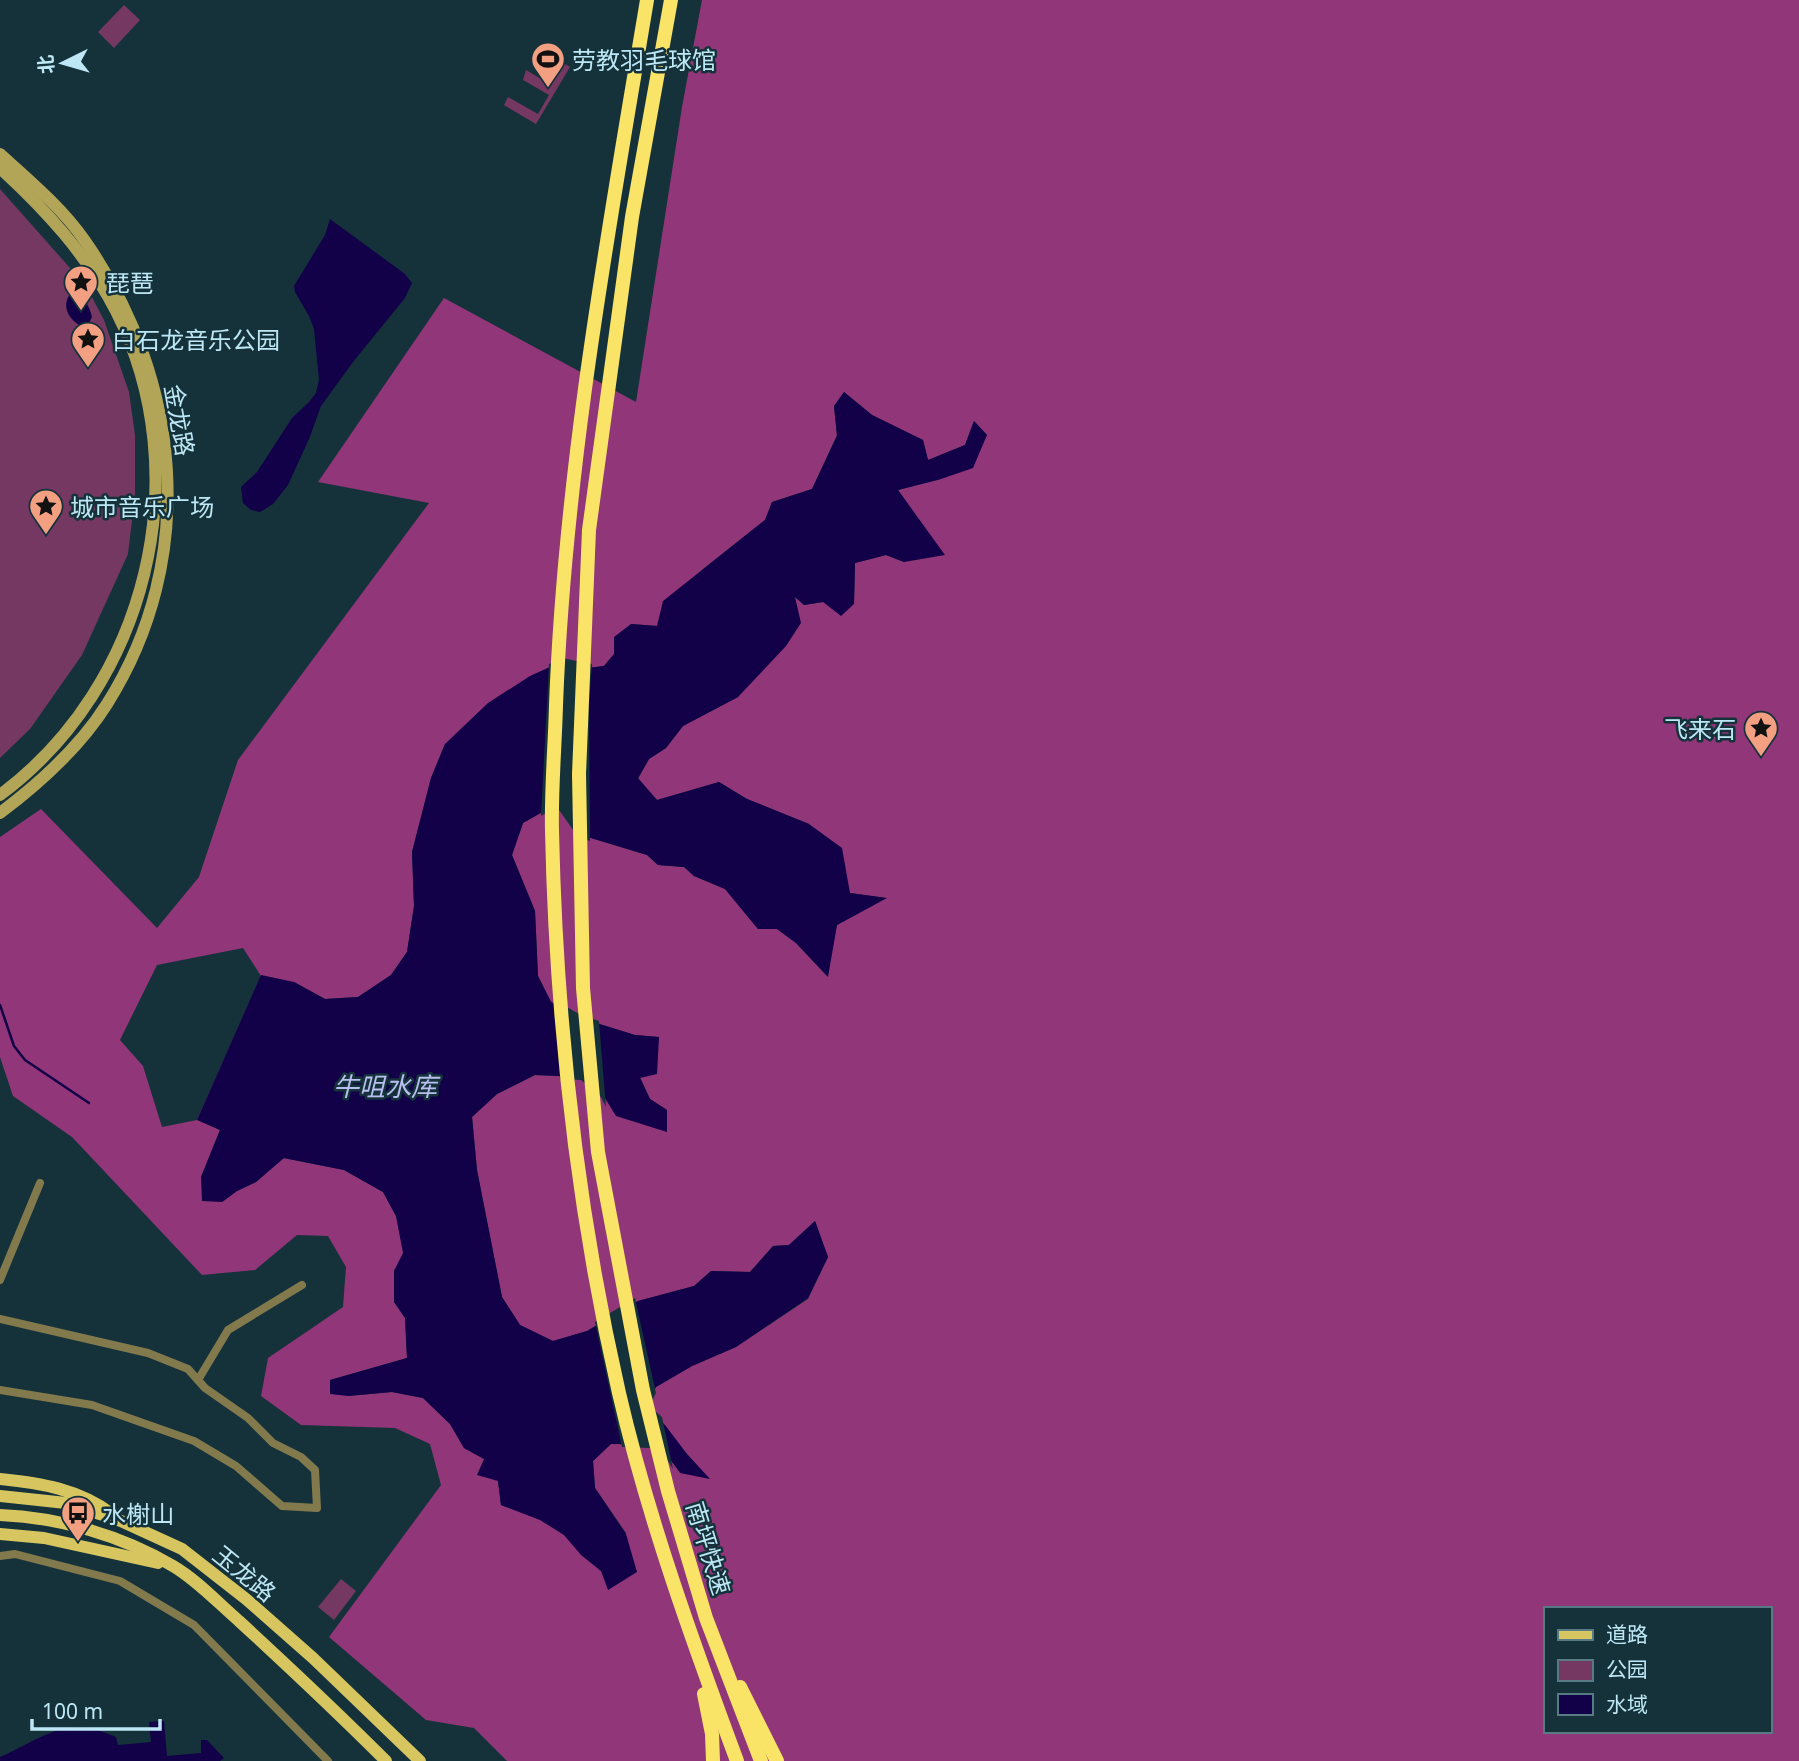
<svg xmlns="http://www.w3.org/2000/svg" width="1799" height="1761" font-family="'Noto Sans','Noto Sans SC',sans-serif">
  <rect width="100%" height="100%" fill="#15323b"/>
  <g fill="#743862">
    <polygon points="124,5 140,20 114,48 98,32"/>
    <polygon points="542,50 570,67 536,124 504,105 508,97 538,114 549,95 523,80 526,70 548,83 555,70 534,58"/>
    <polygon points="0,189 86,286 104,320 129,392 135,435 135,495 128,554 82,655 30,729 0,758"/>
    <polygon points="341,1579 356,1591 334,1620 318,1607"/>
  </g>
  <path fill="#913678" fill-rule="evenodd" d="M702 0H1799V1761H507L474 1728 426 1720 329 1637 441 1485 430 1444 395 1428 301 1425 261 1396 268 1358 343 1307 346 1267 328 1236 297 1235 255 1270 202 1275 72 1137 13 1096 0 1057V837L41 809 157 928 199 877 238 760 429 503 318 482 444 298 636 402 682 107ZM844 392 872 415 923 440 928 460 965 445 974 421 987 435 941 479 898 490 915 514 904 562 886 555 855 563 854 604 823 602 804 605 794 596 738 697 683 726 666 748 649 759 638 779 657 800 719 782 747 799 809 824 850 893 886 898 837 925 827 976 796 943 777 929H758L725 889 694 876 684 867 658 865 647 855 581 835 558 803 523 823 512 855 535 911 538 976 551 1002 580 1018 635 1035 659 1037 640 1077 650 1099 667 1110V1131L582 1077 535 1075 497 1094 472 1117 477 1170 502 1297 520 1325 553 1341 587 1331 638 1301 694 1286 711 1271 750 1272 773 1246 789 1245 815 1221 828 1257 808 1299 736 1347 692 1366 656 1387 645 1407 709 1479 651 1445 611 1444 593 1461 595 1488 626 1533 601 1571C588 1560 578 1548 565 1536 548 1520 522 1513 501 1505L498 1481 484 1459 464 1448 450 1424 423 1398 392 1392 348 1396 330 1380 407 1358 405 1318 394 1302V1271L404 1253 396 1216 383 1192 344 1170 283 1158 256 1182 237 1191 222 1202 201 1177 220 1130 198 1120 294 982 325 999 358 997 391 975 407 952 414 906 412 852 431 778 445 744 588 668 604 666 614 654 631 624 657 626 703 569 765 520 772 502 812 489 837 435 834 406ZM243 948 261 976 197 1120 162 1127 143 1066 120 1040 157 965ZM1545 1609H1769V1731H1545Z"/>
  <g fill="#120148">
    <polygon points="330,219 405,274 412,283 405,298 353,362 321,406 309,439 288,485 273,504 260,512 251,510 243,503 241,487 257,472 292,418 309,402 316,393 319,380 314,329 309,316 295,292 294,286 325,235"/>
    <path d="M71 293C83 294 89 305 92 317L88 325H79C68 318 61 305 71 293Z"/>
    <path d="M844 392 872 415 923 440 928 460 965 445 974 421 987 435 973 468 941 479 898 490 945 555 904 562 886 555 855 563 854 604 841 616 823 602 804 605 795 597 801 623 786 646 738 697 683 726 666 748 649 759 638 778 657 800 719 782 747 799 809 824 842 848 850 893 887 898 837 925 828 977 796 943 777 929H758L725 889 694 876 684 867 658 865 647 855 581 835 558 803 523 823 512 855 535 911 538 976 551 1002 580 1018 635 1035 659 1037 657 1074 640 1078 650 1099 667 1110V1132L616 1116 603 1095 582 1077 535 1075 497 1094 472 1117 477 1170 502 1297 520 1325 553 1341 587 1331 638 1301 694 1286 711 1271 750 1272 773 1246 789 1245 815 1221 828 1257 808 1298 736 1347 692 1366 656 1387 645 1406 665 1425 687 1454 710 1479 680 1473C659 1441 647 1444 611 1444L593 1461 595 1488 626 1534 637 1572 608 1590 601 1571 581 1555 564 1535 540 1520 501 1505 498 1481 477 1475 484 1459 464 1448 450 1424 423 1398 392 1392 348 1396 330 1394V1380L407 1358 405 1318 394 1302V1271L403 1253 396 1216 383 1192 344 1170 284 1158 256 1182 237 1191 222 1202 202 1201 201 1177 220 1130 197 1120 261 975 294 982 325 999 358 997 391 975 407 952 414 906 412 852 431 778 445 744 488 703 530 676 563 661 588 668 604 666 614 654V637L631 624 657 626 663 601 765 520 772 502 812 489 837 436 834 406Z"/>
    <path d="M164 1721 167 1756 201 1753V1740H207L224 1758 220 1761H0V1757C45 1737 65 1714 116 1737L118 1745 151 1742 149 1722Z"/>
  </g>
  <g fill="#15323b">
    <polygon points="562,658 592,664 589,703 590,841 578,837 557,807 541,816 549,664"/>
    <polygon points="554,1000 581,1015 599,1021 606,1107 601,1097 581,1080 560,1079"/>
    <polygon points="635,1298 656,1393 649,1406 662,1417 673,1469 668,1461 650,1448 622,1447 595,1322"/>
  </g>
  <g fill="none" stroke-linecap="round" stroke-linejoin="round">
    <polyline stroke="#120148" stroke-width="2.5" points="0,1005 14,1046 25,1060 89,1103"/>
    <g stroke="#827a4c" stroke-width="8">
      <polyline points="0,1280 40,1183"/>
      <polyline points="0,1319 148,1353 188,1369 205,1388 248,1418 273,1443 301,1457 315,1470 317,1508 282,1506 236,1466 194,1441 92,1405 0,1390"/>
      <polyline points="198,1380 228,1330 302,1285"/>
      <polyline points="0,1556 15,1554 120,1581 194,1625 328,1761"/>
    </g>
    <g stroke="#b2a558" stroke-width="12">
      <path d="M0 154C30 181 62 208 85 241 182 380 199 558 107 704 80 747 40 783 0 813"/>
      <path d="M0 168C46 210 87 255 116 311 199 475 147 686 0 795"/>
    </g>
    <g stroke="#d7c660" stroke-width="12">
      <path d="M0 1479C41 1483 78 1489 112 1514"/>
      <polyline points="0,1496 66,1503 121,1521 182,1549 246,1599 313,1658 420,1761"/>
      <path d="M0 1515C58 1517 123 1536 173 1566 197 1580 218 1603 239 1621 289 1667 338 1713 386 1761"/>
      <polyline points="0,1534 44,1538 158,1563"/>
    </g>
    <g stroke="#f9e467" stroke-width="14">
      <path d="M647 0C608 234 565 467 556 705 555 746 551 789 552 831 556 1019 577 1209 619 1393 648 1518 692 1640 737 1761"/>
      <polyline points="671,0 632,217 589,530 579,774 583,988 598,1152 643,1390 668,1491 706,1618 761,1761"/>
      <polyline points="740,1687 777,1761"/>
      <polyline points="704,1694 712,1734 713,1761"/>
    </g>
  </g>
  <defs>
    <g id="stadium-pin" transform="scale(1.75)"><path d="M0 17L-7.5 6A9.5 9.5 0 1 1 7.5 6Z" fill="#f39f82" stroke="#15323b"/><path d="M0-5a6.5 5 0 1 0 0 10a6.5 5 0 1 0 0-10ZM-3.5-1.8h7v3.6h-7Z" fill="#111"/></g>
    <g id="sight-pin" transform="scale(1.75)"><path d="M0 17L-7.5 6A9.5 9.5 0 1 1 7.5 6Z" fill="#f39f82" stroke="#15323b"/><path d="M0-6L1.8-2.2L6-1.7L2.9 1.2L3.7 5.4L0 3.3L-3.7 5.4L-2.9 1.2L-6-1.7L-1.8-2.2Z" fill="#111"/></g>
    <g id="bus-pin" transform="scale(1.75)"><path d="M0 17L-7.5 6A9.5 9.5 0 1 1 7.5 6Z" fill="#f39f82" stroke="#15323b"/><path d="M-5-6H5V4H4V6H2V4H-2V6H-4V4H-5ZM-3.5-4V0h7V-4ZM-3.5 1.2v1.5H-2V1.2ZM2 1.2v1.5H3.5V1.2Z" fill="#111"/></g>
  </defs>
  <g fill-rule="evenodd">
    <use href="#stadium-pin" x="548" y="59"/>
    <use href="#sight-pin" x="81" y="282"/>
    <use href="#sight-pin" x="88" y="339"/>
    <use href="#sight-pin" x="46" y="506"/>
    <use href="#sight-pin" x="1761" y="728"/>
    <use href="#bus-pin" x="78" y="1513"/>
  </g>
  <g text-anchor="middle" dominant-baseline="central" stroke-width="5" stroke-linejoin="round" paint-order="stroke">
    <g font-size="24" fill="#bde7f5" stroke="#15323b" text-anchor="start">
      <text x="572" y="59">劳教羽毛球馆</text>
      <text x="106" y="282">琵琶</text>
      <text x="112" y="339">白石龙音乐公园</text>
      <text x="70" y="506">城市音乐广场</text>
      <text x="1736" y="728" text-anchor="end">飞来石</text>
      <text x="102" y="1513">水榭山</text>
    </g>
    <g font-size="24" fill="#bde7f5" stroke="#15323b">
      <text transform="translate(180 420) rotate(80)">金龙路</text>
      <text transform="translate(709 1548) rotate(73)">南坪快速</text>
      <text transform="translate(245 1573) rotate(39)">玉龙路</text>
    </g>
    <g font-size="26" font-style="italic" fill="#b9bef0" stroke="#15323b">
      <text x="385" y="1086">牛咀水库</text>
    </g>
  </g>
  <rect x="1544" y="1607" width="228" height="126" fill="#15323b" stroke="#587a85" stroke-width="2"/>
  <rect x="1558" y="1630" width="35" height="10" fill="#d7c660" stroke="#587a85" stroke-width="2"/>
  <text x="1606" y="1642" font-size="21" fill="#bde7f5">道路</text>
  <rect x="1558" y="1660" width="35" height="21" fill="#743862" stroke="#587a85" stroke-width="2"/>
  <text x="1606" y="1677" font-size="21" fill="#bde7f5">公园</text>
  <rect x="1558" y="1694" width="35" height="21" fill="#120148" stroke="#587a85" stroke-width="2"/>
  <text x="1606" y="1712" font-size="21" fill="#bde7f5">水域</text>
  <g transform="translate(63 63) rotate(265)" stroke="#15323b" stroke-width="5" paint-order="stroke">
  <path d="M0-5L12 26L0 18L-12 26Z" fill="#bde7f5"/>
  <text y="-10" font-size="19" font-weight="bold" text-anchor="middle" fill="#bde7f5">北</text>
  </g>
  <path d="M32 1719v10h128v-10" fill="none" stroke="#bde7f5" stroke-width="3.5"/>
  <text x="42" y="1719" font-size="21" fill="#bde7f5" stroke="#15323b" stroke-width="5" paint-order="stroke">100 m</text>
</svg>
